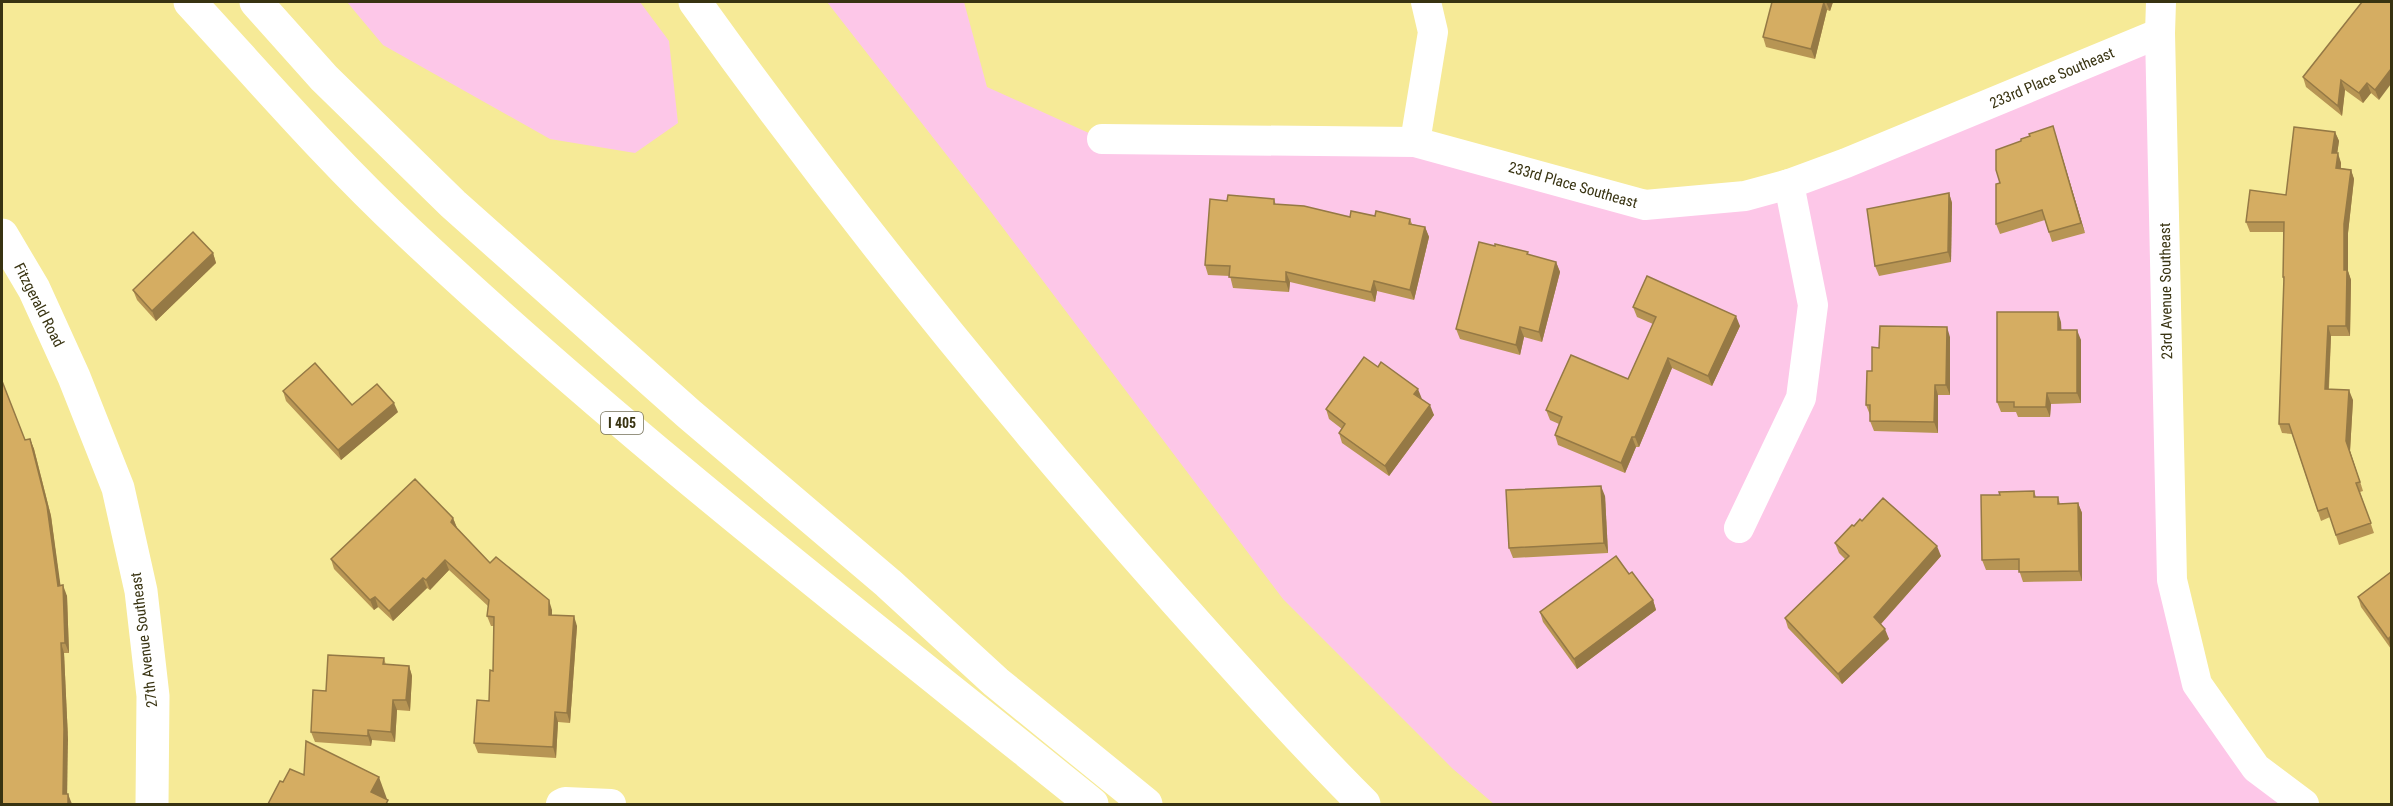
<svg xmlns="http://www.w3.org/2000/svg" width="2393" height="806" font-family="'Roboto Condensed',sans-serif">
  <rect width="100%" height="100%" fill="#f6ea97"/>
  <g fill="#fdc7e8">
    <polygon points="347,2 640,2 669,41 678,123 635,153 550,139 383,45"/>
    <polygon points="827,2 964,2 987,87 1102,139 1415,142 1645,205 1745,196 2160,33 2174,576 2197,684 2304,804 1494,804 1453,769 1283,599 985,204"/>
  </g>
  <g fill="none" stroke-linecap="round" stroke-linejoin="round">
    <g stroke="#fff" stroke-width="30">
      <polyline points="2161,2 2160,33 2172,580 2197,684 2256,768 2304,804"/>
      <polyline points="1102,139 1415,142 1645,205 1745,196 1789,184 1846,163 2160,33"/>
      <polyline points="1415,142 1433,32 1426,2"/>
      <polyline points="1739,528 1801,398 1813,305 1789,184"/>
      <polyline points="561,804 565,802 611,804"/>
    </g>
    <polyline stroke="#fff" stroke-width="33" points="2,235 34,289 74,377 118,488 141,591 153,696 152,804"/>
    <g stroke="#fff" stroke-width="33">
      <path d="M190 2C261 79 330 159 407 231 624 435 860 617 1092 804"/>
      <polyline points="256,2 324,78 453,204 689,414 888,583 996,682 1146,804"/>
      <path d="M695 2C843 209 1006 410 1175 600 1237 669 1299 739 1364 804"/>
    </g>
  </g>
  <g fill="#b79554">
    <polygon points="1772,2 1833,2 1830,11 1827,10 1815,59 1766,47 1763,37"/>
    <polygon points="2362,2 2379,100 2371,93 2363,103 2345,90 2342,116 2306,87 2303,77"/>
    <polygon points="2335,132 2339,141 2337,153 2341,163 2341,168 2351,170 2354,179 2348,233 2348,271 2351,280 2350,336 2331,336 2329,389 2353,400 2350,451 2363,491 2360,492 2374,533 2339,545 2330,517 2321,521 2292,434 2282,433 2279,424 2284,282 2283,277 2283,232 2250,232 2246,222 2286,195"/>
    <polygon points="2056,136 2085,233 2052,242 2045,220 2000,234 1996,224 2000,183"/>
    <polygon points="1949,193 1952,203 1951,262 1879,276 1875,266"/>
    <polygon points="1274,199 1276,205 1350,217 1375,216 1410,219 1412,224 1425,227 1429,237 1414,300 1377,291 1375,302 1290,282 1289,292 1233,288 1230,276 1208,275 1205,265 1227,201"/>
    <polygon points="213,253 216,263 156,321 137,300 133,290"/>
    <polygon points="1529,255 1556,262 1560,272 1542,342 1524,337 1520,355 1460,339 1456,329"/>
    <polygon points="1633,307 1740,326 1712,386 1672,368 1639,447 1636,447 1625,473 1558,445 1555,435 1559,424 1550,420 1546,410 1628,379 1653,324 1637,317"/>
    <polygon points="2061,322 2061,330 2081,340 2081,403 2051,404 2050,417 2018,417 2016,412 2001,412 1997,402"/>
    <polygon points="1950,337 1950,395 1938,395 1938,433 1874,431 1870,421 1870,415 1866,405 1879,348"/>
    <polygon points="283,391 352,405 398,412 341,460 286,401"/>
    <polygon points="1422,399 1434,415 1389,476 1342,443 1339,433 1342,429 1329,419 1326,409"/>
    <polygon points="30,439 34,449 51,516 60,586 67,596 69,653 64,653 68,739 25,440"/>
    <polygon points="2034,491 2036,497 2058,497 2060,504 2078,503 2082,513 2082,581 2023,582 2019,570 1986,570 1982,560 2000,495"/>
    <polygon points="1605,496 1608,553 1513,558 1509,548"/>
    <polygon points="453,518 457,528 490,563 552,610 552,615 577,626 570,723 558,722 556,758 478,753 474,743 489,701 493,671 494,626 491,626 487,616 488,606 449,570 430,590 427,588 393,621 378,607 374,610 334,569 331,559"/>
    <polygon points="1862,521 1941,556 1881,624 1889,639 1842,684 1788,628 1785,618 1845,559 1839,553 1835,543 1854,526"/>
    <polygon points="2391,572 2391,649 2361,607 2358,597"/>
    <polygon points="1629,574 1653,600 1656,610 1577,669 1543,622 1540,612"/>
    <polygon points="384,658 386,665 409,666 412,676 410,711 397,710 395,742 372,740 371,746 315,742 311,732 326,691"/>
  </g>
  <g fill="#957945">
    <polygon points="1824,2 1827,10 1815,59 1811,49"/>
    <polygon points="1826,2 1833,2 1830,11"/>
    <polygon points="2391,69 2391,84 2379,100 2375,90"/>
    <polygon points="2341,80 2345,90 2342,116 2338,106"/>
    <polygon points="2367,83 2371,93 2363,103 2359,93"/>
    <polygon points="2053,126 2056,136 2085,233 2081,223"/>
    <polygon points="2335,132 2339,141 2336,162 2332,153"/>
    <polygon points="2338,153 2341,163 2340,178 2336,168"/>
    <polygon points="2351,170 2354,179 2348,233 2348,271 2351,280 2350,336 2346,326 2344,270 2344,224"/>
    <polygon points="1949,193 1952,203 1951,262 1948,252"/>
    <polygon points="1425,227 1429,237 1414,300 1410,290"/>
    <polygon points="213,253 216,263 156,321 152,311"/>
    <polygon points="1556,262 1560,272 1542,342 1539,332"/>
    <polygon points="1286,272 1290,282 1289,292 1286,282"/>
    <polygon points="1374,281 1377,291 1375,302 1371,292"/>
    <polygon points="2058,312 2061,322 2062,340 2058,330"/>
    <polygon points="1736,316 1740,326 1712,386 1708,376"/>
    <polygon points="2328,326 2331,336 2328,399 2325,389"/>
    <polygon points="1520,327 1524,337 1520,355 1516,345"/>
    <polygon points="1947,327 1950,337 1950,395 1946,385"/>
    <polygon points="2077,330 2081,340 2081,403 2077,393"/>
    <polygon points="1668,358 1672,368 1639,447 1635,437"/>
    <polygon points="1935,385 1938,395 1938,433 1934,422"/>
    <polygon points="1418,389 1422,399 1414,394"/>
    <polygon points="2349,390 2353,400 2350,451 2363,491 2346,441"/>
    <polygon points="2047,393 2051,404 2050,417 2046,407"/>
    <polygon points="394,403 398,412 341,460 338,450"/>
    <polygon points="1430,405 1434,415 1389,476 1385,466"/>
    <polygon points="1632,437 1636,447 1625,473 1621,463"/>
    <polygon points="30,439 34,449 51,516 62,596 58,586"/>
    <polygon points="1601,486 1605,496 1608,553 1604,543"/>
    <polygon points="2078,503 2082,513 2082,581 2079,571"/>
    <polygon points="453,518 457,528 454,532 451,522"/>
    <polygon points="1937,546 1941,556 1878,627 1874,617"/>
    <polygon points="445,560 449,570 430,590 426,580"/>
    <polygon points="423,578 427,588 393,621 389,611"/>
    <polygon points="63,585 67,596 69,653 65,643"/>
    <polygon points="375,597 378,607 374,610 370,600"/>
    <polygon points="549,600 552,610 552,625 549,615"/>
    <polygon points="1653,600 1656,610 1577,669 1574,659"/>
    <polygon points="574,616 577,626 570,723 567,713"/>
    <polygon points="1885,629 1889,639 1842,684 1838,674"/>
    <polygon points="2391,636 2391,649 2388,639"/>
    <polygon points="61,643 64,653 68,739 67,804 63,794"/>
    <polygon points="409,666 412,676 410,711 406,700"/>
    <polygon points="393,700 397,710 395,742 391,732"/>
    <polygon points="555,712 558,722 556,758 553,747"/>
    <polygon points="368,730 372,740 371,746 368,736"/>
    <polygon points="379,777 387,799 384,804 371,792"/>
    <polygon points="68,794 72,804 68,804"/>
  </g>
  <g fill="#d5ad62" stroke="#957945" stroke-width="1.5">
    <polygon points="1772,2 1824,2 1811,49 1763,37"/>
    <polygon points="2362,2 2391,2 2391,69 2375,90 2367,83 2359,93 2341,80 2338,106 2303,77"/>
    <polygon points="2053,126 2081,223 2049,232 2042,210 1996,224 1996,184 2000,183 1996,170 1996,150 2021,141 2021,139 2030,136 2029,134"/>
    <polygon points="2294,127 2335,132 2332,153 2338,153 2336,168 2351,170 2344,224 2344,270 2347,270 2346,326 2328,326 2325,389 2349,390 2346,441 2360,482 2356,483 2371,523 2336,535 2327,508 2318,511 2289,424 2279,424 2284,277 2283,277 2284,222 2246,222 2250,190 2286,195"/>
    <polygon points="1949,193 1948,252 1875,266 1867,209"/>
    <polygon points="1228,195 1274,199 1274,204 1304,206 1350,217 1351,211 1375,216 1376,211 1410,219 1409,224 1425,227 1410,290 1374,281 1371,292 1286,272 1286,282 1229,277 1230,266 1205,265 1210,199 1227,201"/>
    <polygon points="193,232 213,253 152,311 133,290"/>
    <polygon points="1479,242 1495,246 1495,244 1528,252 1527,254 1556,262 1539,332 1520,327 1516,345 1456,329"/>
    <polygon points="1647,276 1736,316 1708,376 1668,358 1635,437 1632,437 1621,463 1555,435 1562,417 1546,410 1571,355 1628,379 1656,317 1633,307"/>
    <polygon points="1997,312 2058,312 2058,330 2077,330 2077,393 2047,393 2046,407 2014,407 2014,402 1997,402"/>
    <polygon points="1880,326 1947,327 1946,385 1935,385 1934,422 1870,421 1870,405 1866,405 1867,371 1872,371 1872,347 1879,348"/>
    <polygon points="1364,357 1378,367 1381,362 1418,389 1414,394 1430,405 1385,466 1339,433 1345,424 1326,409"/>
    <polygon points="315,363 352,405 377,384 394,403 338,450 283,391"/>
    <polygon points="2,381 25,440 30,439 47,506 58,586 63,585 65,643 61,643 64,729 63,794 68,794 68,804 2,804"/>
    <polygon points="415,479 453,518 451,522 490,563 496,557 549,600 549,615 574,616 567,713 555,712 553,747 474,743 477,700 489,701 490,670 493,671 494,617 487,616 489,600 445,560 426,580 423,578 389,611 375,597 370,600 331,559"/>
    <polygon points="1601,486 1604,543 1509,548 1506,490"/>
    <polygon points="2034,491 2034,497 2058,497 2058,504 2078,503 2079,571 2019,572 2019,559 1982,560 1981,495 2000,495 1999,492"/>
    <polygon points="1883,498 1937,546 1874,617 1885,629 1838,674 1785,618 1849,556 1835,543 1852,525 1854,526 1860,519 1862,521"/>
    <polygon points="1616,556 1629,574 1632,572 1653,600 1574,659 1540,612"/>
    <polygon points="2391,572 2391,636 2388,639 2358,597"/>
    <polygon points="328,655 384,658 383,664 409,666 406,700 393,700 391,732 368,730 368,736 311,732 313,690 326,691"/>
    <polygon points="306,741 379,777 371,792 388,800 386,804 268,804 280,781 283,782 290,769 304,775"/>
  </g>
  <g text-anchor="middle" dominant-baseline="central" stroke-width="5" stroke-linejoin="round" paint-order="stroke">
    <rect fill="#fff" stroke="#747058" stroke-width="1.5" x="601" y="412" width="42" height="22" rx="4.5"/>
    <g font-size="14" font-weight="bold" fill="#383311">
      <text x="622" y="423">I 405</text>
    </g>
    <g font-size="15" fill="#383311" stroke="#fff">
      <text transform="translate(2052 78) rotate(-23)">233rd Place Southeast</text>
      <text transform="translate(1573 185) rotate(16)">233rd Place Southeast</text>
      <text transform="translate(2166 291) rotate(-91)">23rd Avenue Southeast</text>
      <text transform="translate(39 305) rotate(63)">Fitzgerald Road</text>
      <text transform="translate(144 640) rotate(-97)">27th Avenue Southeast</text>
    </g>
  </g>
  <rect width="2393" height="806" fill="none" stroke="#383311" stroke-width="6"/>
</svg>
